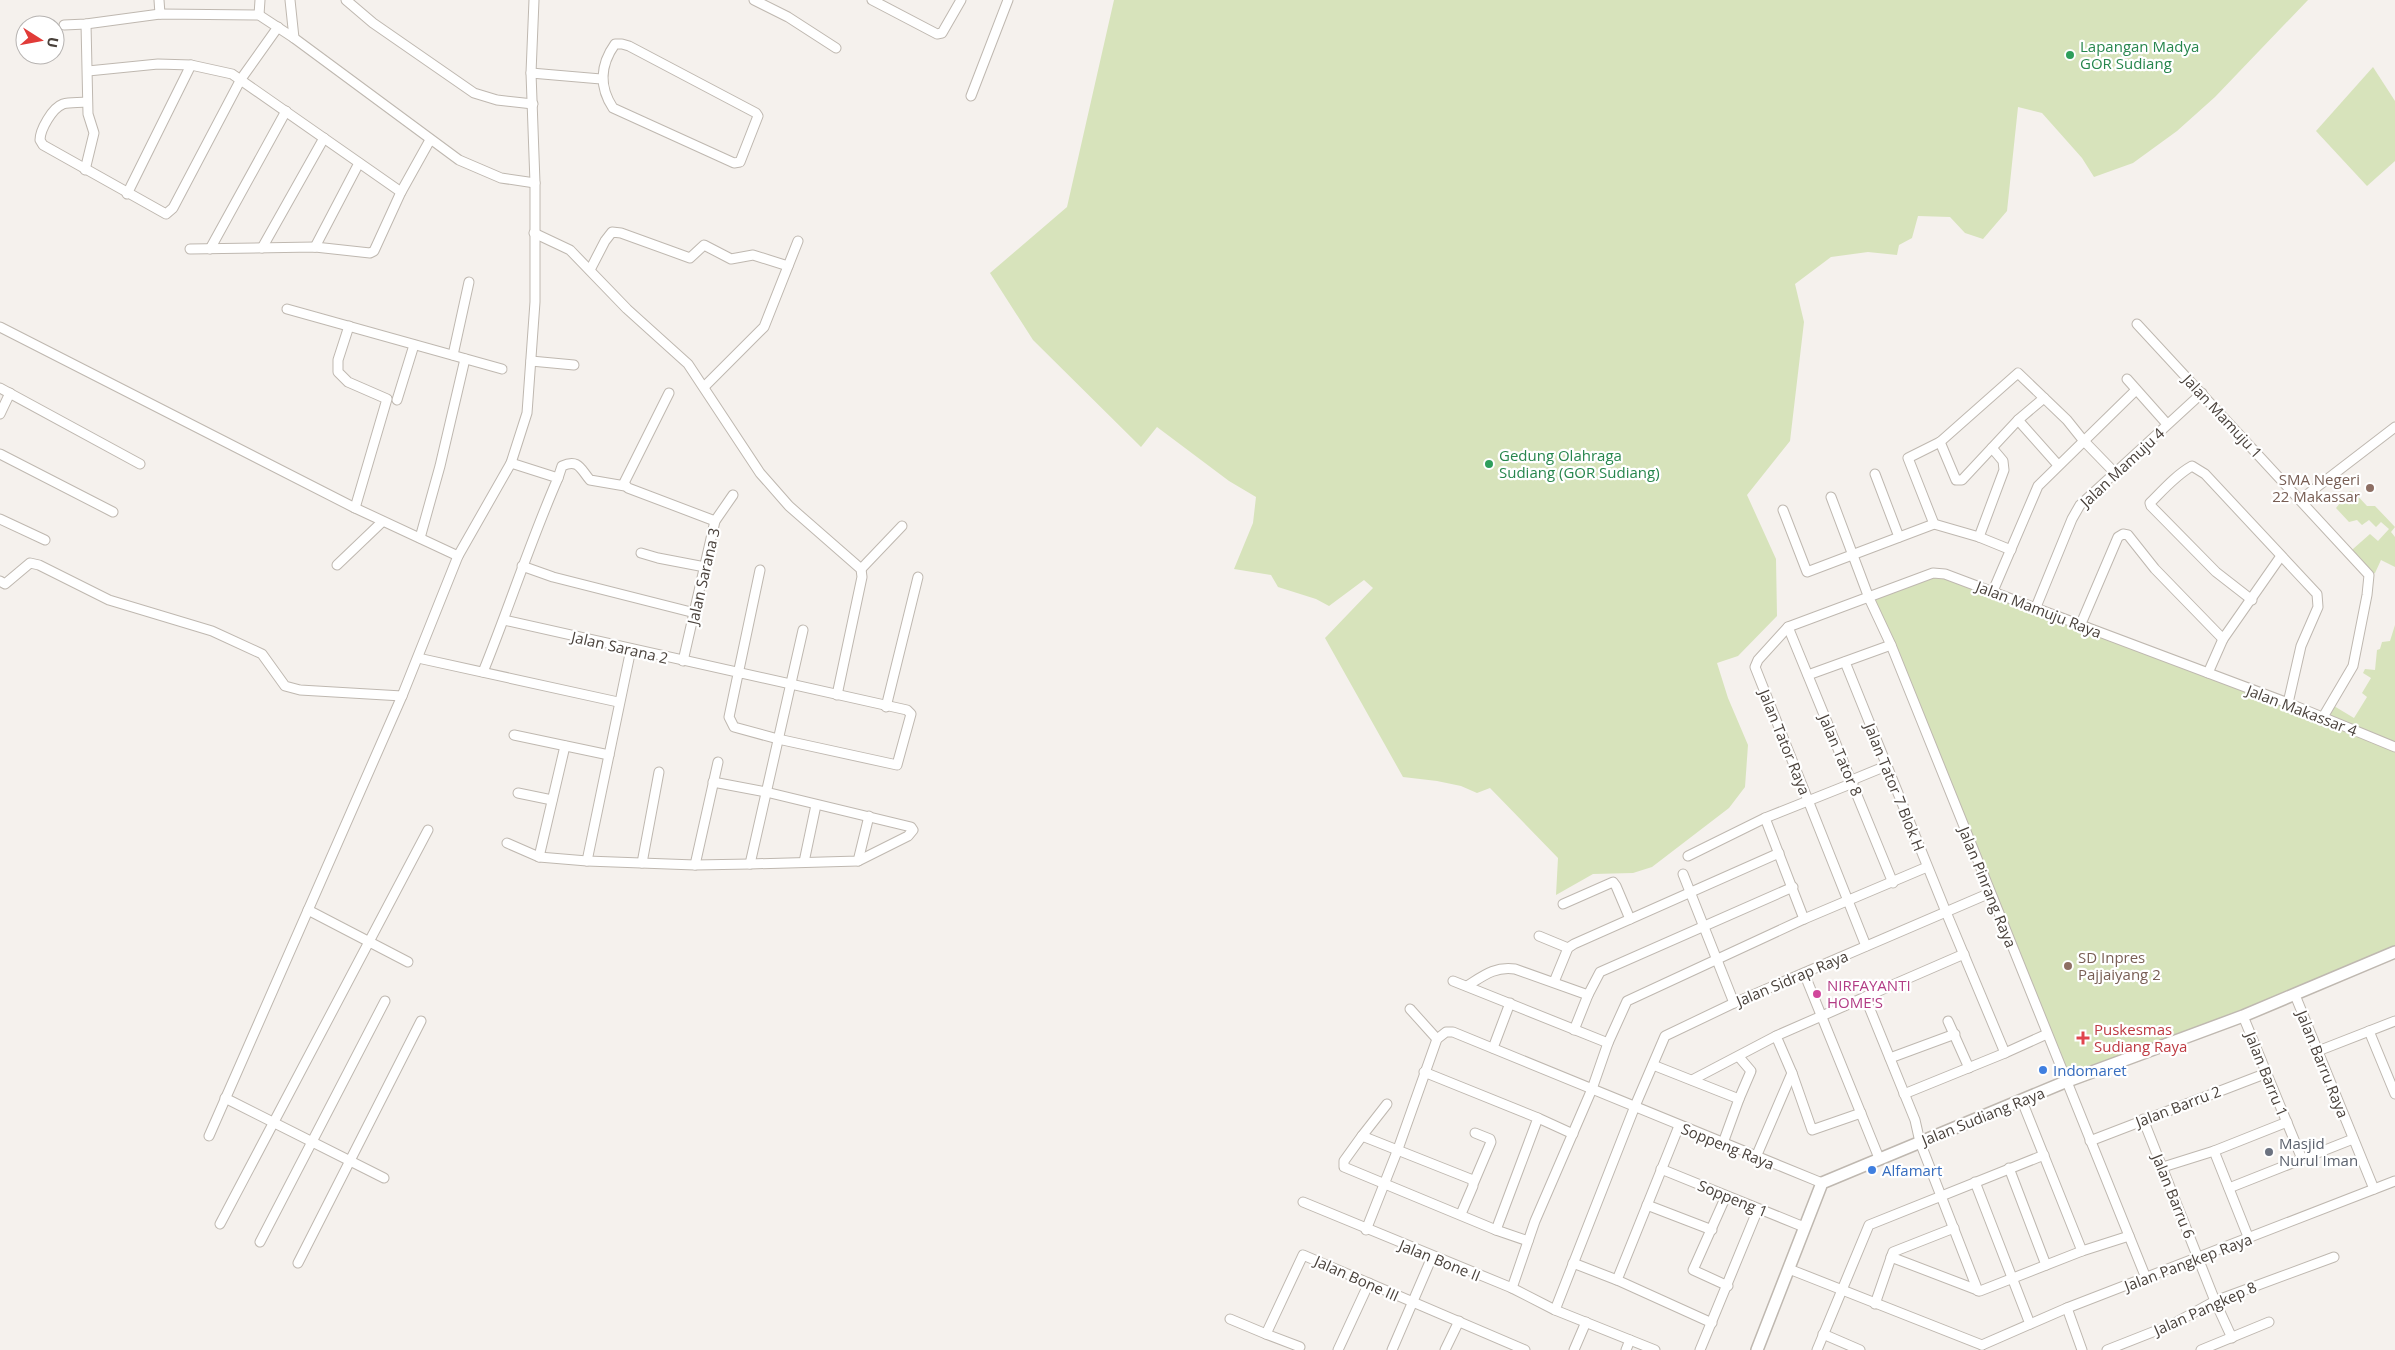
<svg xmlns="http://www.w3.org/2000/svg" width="2395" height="1350" font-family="'Open Sans',sans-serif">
  <rect width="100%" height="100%" fill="#f5f1ed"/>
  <g fill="#d7e3bb">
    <polygon points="1114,0 2308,0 2215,97 2177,131 2133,163 2094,177 2082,158 2042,113 2018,107 2007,211 1983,239 1965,233 1950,217 1918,216 1912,238 1899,245 1897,255 1868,252 1831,257 1795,284 1804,322 1790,441 1747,495 1776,559 1777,616 1738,656 1717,663 1728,698 1748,745 1745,787 1729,808 1652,867 1633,873 1593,874 1556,895 1558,858 1490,788 1477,793 1461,786 1437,781 1403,777 1325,638 1373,588 1364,580 1329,606 1316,599 1278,587 1271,575 1234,569 1253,523 1256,497 1229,481 1157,427 1141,447 1033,340 990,273 1067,207"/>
    <polygon points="2373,67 2395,101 2395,161 2367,186 2316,131"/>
    <polygon points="2350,491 2354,492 2367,506 2375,506 2395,527 2391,532 2395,537 2395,567 2381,560 2375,573 2369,575 2351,556 2353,549 2370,534 2378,541 2389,529 2381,522 2376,527 2369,520 2362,525 2357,520 2349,522 2336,508"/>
    <polygon points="1932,573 2323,717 2334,706 2354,718 2367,697 2362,693 2371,678 2363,673 2365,669 2375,670 2377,650 2380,649 2382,642 2390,641 2395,625 2395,952 2065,1082 1869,598"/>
  </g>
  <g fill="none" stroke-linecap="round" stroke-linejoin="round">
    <g stroke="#bfb8b0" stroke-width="11">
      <g id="minor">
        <polyline points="159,0 160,14"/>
        <polyline points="290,0 294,38"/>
        <polyline points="346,0 373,23 474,93 497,100 533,104"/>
        <polyline points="754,0 788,17 836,48"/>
        <polyline points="872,0 937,34 942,33 961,0"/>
        <polyline points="259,15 260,0"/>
        <polyline points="64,25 86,24 160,14 259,15 294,38 459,160 501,178 535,183"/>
        <path d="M615 44H622L629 46 756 113 758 116 740 162 734 163 613 108C599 87 600 65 615 44Z"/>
        <polyline points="88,71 158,64 191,65 232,74 401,192"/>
        <polyline points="531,73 601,79"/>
        <polyline points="971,96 1008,0"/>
        <path d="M87 102C79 103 70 102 63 104 52 108 40 130 40 140L43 145 166 214 173 208 241 79 278 27"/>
        <polyline points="85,170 94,133 88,114 86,24"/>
        <polyline points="127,194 191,65"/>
        <polyline points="534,233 570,250 627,309 688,364 760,473 789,506 861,569 862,577 837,695"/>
        <polyline points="315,247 359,163"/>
        <polyline points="262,248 324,138"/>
        <polyline points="190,249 315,247 370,253 374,251 401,192 430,140"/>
        <polyline points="210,249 286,111"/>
        <polyline points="590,270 605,241 612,232 621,233 690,258 704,245 731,259 753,255 788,266"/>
        <polyline points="287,309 502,369"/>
        <polyline points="2137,324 2369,575 2367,595 2353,666 2323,717"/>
        <polyline points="349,326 338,360 338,372 348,382 387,399 355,508"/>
        <polyline points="0,327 355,508 458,556"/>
        <polyline points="453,355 469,282"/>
        <polyline points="531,361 574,365"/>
        <polyline points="2127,379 2167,424"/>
        <polyline points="704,387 764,327 798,241"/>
        <polyline points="0,388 140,464"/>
        <polyline points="669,393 624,483 628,488 715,521"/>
        <polyline points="397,400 414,345"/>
        <polyline points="0,414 10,393"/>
        <polyline points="2018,420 2058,465"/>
        <polyline points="1940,442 1956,480 1962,480 2018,420 2044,398"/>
        <polyline points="0,454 113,512"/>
        <polyline points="1875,474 1899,537"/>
        <path d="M558 478 562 466C579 458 581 470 590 480L625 486"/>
        <polyline points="1831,497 1869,598 1891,645 2146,1278"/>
        <polyline points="2300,500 2395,427"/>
        <polyline points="1783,510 1807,572 1934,524 1979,537 2011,550"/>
        <polyline points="0,519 45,540"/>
        <polyline points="1934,524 1908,458 1940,442 2018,373 2067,420 2083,440 2116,474"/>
        <polyline points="1979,537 2004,470 2003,461 1992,448"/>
        <polyline points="420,538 440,466 465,359"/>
        <polyline points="641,553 658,558 705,567"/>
        <polyline points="337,565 382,522"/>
        <polyline points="522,566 553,577 695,613"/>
        <polyline points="861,569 902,526"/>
        <polyline points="0,581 5,584 30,563 39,565 109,600 212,631 262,654 285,686 300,690 402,696 458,556 511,463 527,413 535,302 535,183 531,73 534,0"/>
        <polyline points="1993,591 2038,486 2136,390"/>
        <path d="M2252 600 2216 572 2151 506 2150 503C2163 490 2176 475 2192 466L2205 474 2317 594 2318 607 2301 646 2288 703"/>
        <polyline points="2036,607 2072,519 2080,505 2202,393"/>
        <polyline points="504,620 907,710 911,714 897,765 778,739 734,727 729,717 760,570"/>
        <polyline points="2080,626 2118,537 2123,534 2128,535 2155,569 2223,639 2281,556"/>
        <polyline points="1788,627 1893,883"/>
        <polyline points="418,658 618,702"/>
        <polyline points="683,661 715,521 733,495"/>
        <polyline points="1845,662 1946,912 2005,1053 1904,1094"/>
        <path d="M483 672C509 608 530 542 558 478L511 463"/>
        <polyline points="2208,673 2223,639"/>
        <polyline points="1808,675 1891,645"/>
        <polyline points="886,707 918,577"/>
        <polyline points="514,735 609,755"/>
        <polyline points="1852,780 1886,766"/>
        <polyline points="518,793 552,800"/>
        <polyline points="1765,818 1804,919"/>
        <polyline points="507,843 539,857 587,861 695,865 750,864 858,861 908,836 913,830 911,827 766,792 713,782"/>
        <polyline points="1688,856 1765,818 1853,783"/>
        <polyline points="539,857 565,746"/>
        <polyline points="587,861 631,649"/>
        <polyline points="858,861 869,816"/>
        <polyline points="804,862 816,805"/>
        <polyline points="642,863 659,772"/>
        <polyline points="750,864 803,630"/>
        <polyline points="695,865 718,762"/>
        <polyline points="1683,874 1734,1003"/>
        <polyline points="1563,904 1613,882 1616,886 1630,919"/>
        <polyline points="308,910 408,962"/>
        <polyline points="1539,936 1568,948"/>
        <polyline points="1866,946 1755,667 1758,660 1788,627 1933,573 1945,574 2288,703 2395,747"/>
        <polyline points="1964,954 1865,997 1915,1120 1920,1142 1978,1291"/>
        <polyline points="1804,973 1879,1158"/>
        <polyline points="1453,981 1608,1043"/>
        <polyline points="1554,982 1568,948 1574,944 1779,853"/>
        <path d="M1467 986C1483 976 1495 966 1515 969L1588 995"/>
        <polyline points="2295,995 2374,1189"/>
        <polyline points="1410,1009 1437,1039"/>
        <polyline points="2243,1016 2302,1159"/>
        <polyline points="1948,1021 1969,1068"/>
        <polyline points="1574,1030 1588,995 1600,972 1793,887"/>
        <polyline points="2369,1031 2395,1094"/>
        <polyline points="1493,1048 1510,1003"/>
        <polyline points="2318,1051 2395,1021"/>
        <polyline points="2005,1053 2047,1034"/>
        <polyline points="1890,1058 1955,1034"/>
        <polyline points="1653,1065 1739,1099 1723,1143"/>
        <polyline points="1424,1072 1538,1118 1496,1230 1528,1241"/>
        <polyline points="1792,1073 1812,1130 1861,1113"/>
        <polyline points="1692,1080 1776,1036"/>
        <polyline points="225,1098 384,1178"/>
        <polyline points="1739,1099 1751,1071 1739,1057"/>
        <polyline points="2022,1101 2082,1251"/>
        <polyline points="1387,1104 1362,1136 1473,1180 1473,1186 1461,1214"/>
        <polyline points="1538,1118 1573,1134"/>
        <polyline points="2143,1119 2215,1301 2232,1338"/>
        <polyline points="1679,1126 1617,1280 1712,1323"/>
        <polyline points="209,1136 402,696"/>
        <polyline points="1362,1136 1344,1161 1344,1167 1496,1230"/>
        <polyline points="2090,1141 2267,1073"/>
        <polyline points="2214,1151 2249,1239"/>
        <polyline points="1756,1157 1792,1073 1776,1036 1865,997"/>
        <polyline points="2163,1167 2214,1151 2287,1122"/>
        <polyline points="2009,1168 2046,1265"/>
        <polyline points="1661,1169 1804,1227"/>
        <polyline points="1474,1182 1491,1142 1490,1139 1475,1133"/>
        <polyline points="1975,1182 2030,1324"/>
        <polyline points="2229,1188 2353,1139"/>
        <polyline points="1726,1196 1693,1270 1728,1286"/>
        <polyline points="1303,1202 1512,1288 1555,1310 1655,1350"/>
        <polyline points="1647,1205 1712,1230"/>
        <polyline points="220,1224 428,830"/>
        <polyline points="1366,1230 1398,1149 1437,1039 1446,1032 1453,1032 1822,1183"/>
        <polyline points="260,1242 385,1001"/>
        <polyline points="1891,1257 1980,1291 2082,1251 2129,1236"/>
        <polyline points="298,1263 421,1021"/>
        <polyline points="1573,1263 1617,1280"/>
        <polyline points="1789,1269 1982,1345"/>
        <polyline points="1512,1288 1535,1221 1592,1089 1608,1043 1627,1001 1804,919 1927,867"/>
        <polyline points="1875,1304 1893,1252 1954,1228"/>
        <polyline points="2067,1308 2082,1350"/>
        <polyline points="1555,1310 1635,1106 1665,1036 1734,1003 1990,893"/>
        <polyline points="1230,1319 1266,1334"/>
        <polyline points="1823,1334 1860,1350"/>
        <polyline points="1982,1345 2067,1308 2395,1181"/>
        <polyline points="1300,1347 1266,1334 1303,1255 1525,1350"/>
        <polyline points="1338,1350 1369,1283"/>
        <polyline points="1392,1350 1432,1257"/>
        <polyline points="1445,1350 1459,1321"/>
        <polyline points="1574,1350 1586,1322"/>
        <polyline points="1626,1350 1630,1340"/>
        <polyline points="1700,1350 1758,1209"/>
        <polyline points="1817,1350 1869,1225 2044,1155"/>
        <polyline points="2107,1350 2173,1324 2215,1301 2334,1257"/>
        <polyline points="2201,1350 2269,1322"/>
      </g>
    </g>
    <g stroke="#bfb8b0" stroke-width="14">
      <polyline id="tertiary" points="1757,1350 1822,1183 2065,1082 2243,1016 2395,952"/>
    </g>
    <use href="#minor" stroke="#fff" stroke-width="9"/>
    <use href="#tertiary" stroke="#fff" stroke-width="11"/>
  </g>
  <g fill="#2e9e5b" stroke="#fff" stroke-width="2">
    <circle cx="2070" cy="55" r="5"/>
    <circle cx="1489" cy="464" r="5"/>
  </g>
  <g fill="#8d6e63" stroke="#fff" stroke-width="2">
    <circle cx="2370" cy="488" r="5"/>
    <circle cx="2068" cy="966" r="5"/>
  </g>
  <circle fill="#d1479c" stroke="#fff" stroke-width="2" cx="1817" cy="994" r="5"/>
  <path fill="#e0444e" stroke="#fff" stroke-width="2" d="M2080.5 1030.5h5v5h5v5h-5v5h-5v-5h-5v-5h5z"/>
  <g fill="#3f7fe0" stroke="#fff" stroke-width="2">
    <circle cx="2043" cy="1070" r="5"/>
    <circle cx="1872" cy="1170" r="5"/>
  </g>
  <circle fill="#6b7280" stroke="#fff" stroke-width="2" cx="2269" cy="1152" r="5"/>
  <g text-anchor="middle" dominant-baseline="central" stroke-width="4.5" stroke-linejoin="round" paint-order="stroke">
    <g font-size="15" fill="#27864d" stroke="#fff" text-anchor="start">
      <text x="2080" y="46">Lapangan Madya<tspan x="2080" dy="17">GOR Sudiang</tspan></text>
      <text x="1499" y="455">Gedung Olahraga<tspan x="1499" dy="17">Sudiang (GOR Sudiang)</tspan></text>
    </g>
    <g font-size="15" fill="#49413b" stroke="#fff">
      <text transform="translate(2223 416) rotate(47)">Jalan Mamuju 1</text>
      <text transform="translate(2122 467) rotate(-43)">Jalan Mamuju 4</text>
      <text transform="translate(703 576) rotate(-77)">Jalan Sarana 3</text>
      <text transform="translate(2039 609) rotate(21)">Jalan Mamuju Raya</text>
      <text transform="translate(620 647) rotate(13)">Jalan Sarana 2</text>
      <text transform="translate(2302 710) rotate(21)">Jalan Makassar 4</text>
      <text transform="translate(1785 742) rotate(68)">Jalan Tator Raya</text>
      <text transform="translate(1841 755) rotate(67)">Jalan Tator 8</text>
      <text transform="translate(1895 787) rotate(68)">Jalan Tator 7 Blok H</text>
      <text transform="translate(1988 887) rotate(68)">Jalan Pinrang Raya</text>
      <text transform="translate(1792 978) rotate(-23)">Jalan Sidrap Raya</text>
      <text transform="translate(2323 1064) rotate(68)">Jalan Barru Raya</text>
      <text transform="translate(2267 1074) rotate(68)">Jalan Barru 1</text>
      <text transform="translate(2178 1106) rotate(-21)">Jalan Barru 2</text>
      <text transform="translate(1983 1116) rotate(-22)">Jalan Sudiang Raya</text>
      <text transform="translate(1728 1146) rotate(22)">Soppeng Raya</text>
      <text transform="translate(2174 1196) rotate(68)">Jalan Barru 6</text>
      <text transform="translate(1733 1198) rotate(22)">Soppeng 1</text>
      <text transform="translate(1440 1260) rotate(22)">Jalan Bone II</text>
      <text transform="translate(2188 1262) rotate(-21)">Jalan Pangkep Raya</text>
      <text transform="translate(1357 1278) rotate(24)">Jalan Bone III</text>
      <text transform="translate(2205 1308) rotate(-24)">Jalan Pangkep 8</text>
    </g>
    <g font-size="15" fill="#785e54" stroke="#fff" text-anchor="end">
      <text x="2360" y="479">SMA Negeri<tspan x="2360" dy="17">22 Makassar</tspan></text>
      <text x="2078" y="957" text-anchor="start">SD Inpres<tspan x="2078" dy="17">Pajjaiyang 2</tspan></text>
    </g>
    <g font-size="15" fill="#b23c85" stroke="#fff" text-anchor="start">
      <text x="1827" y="985">NIRFAYANTI<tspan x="1827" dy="17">HOME'S</tspan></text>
    </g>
    <g font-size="15" fill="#be3a42" stroke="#fff" text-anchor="start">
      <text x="2094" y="1029">Puskesmas<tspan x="2094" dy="17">Sudiang Raya</tspan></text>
    </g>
    <g font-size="15" fill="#366cbe" stroke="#fff" text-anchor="start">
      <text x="2053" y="1070">Indomaret</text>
      <text x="1882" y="1170">Alfamart</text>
    </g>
    <g font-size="15" fill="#5b616d" stroke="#fff" text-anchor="start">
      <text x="2279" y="1143">Masjid<tspan x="2279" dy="17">Nurul Iman</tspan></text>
    </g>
  </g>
  <g transform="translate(40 40) rotate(101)"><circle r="24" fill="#ffffff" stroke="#b6b3b1"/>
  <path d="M0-4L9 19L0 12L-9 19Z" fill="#e13b38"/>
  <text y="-8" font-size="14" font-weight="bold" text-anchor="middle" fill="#49413b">U</text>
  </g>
</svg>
